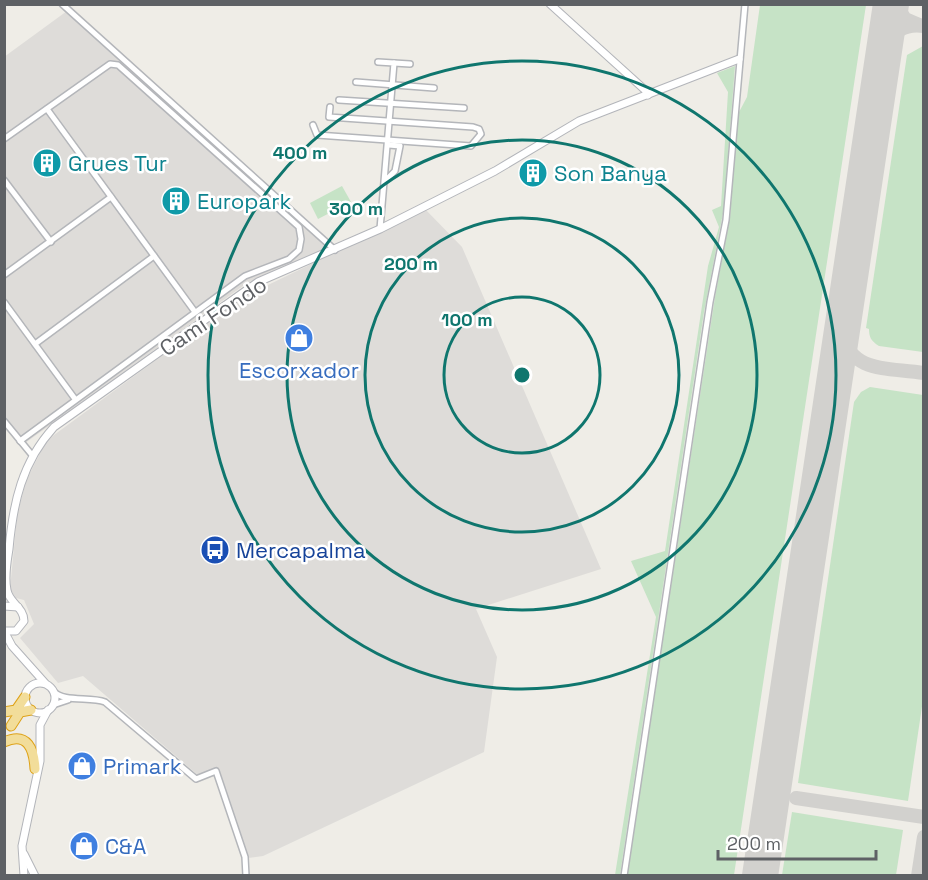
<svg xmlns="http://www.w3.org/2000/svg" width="928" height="880" font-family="'Space Grotesk',sans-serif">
  <rect width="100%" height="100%" fill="#efede7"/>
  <g fill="#dedcd9">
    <polygon points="67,11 330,248 247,283 21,446 4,426 4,57"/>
    <polygon points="425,209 462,247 601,569 476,609 497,657 484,752 263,856 248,858 217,769 199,776 83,676 58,683 20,638 34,624 24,600 16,598 10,589 17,516 26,481 45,443 54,435 239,299"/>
  </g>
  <g fill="#c6e3c6">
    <polygon points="760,5 866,5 734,875 627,876 715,297 730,217 738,114 747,97"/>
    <path d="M923 46H924L923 352 879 346C871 341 869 337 869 329L866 328 907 55Z"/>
    <polygon points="735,66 724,208 704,312 620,875 615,875 656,617 631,561 665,551 708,266 719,227 712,210 721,206 728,92 717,73"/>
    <polygon points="342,186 351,202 318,219 310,203"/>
    <polygon points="870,387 923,395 924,693 908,801 798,783 854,402 861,392"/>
    <polygon points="792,812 903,830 896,875 782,875"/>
  </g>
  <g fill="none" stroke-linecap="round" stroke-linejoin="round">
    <g stroke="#d2d1ce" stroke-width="14">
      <polyline points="895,4 905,19 919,25"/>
      <path d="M884 49C892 32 904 23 924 26"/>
      <path d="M840 333C854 374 886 367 924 373"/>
      <polyline points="796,798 924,817"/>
      <polyline points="918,876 924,837"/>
    </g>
    <polyline stroke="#d2d1ce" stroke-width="36" points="760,876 891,4"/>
    <g stroke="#b4b6ba" stroke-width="8">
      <g id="street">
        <polyline points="62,4 335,250"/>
        <polyline points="378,62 394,63 380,229"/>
        <polyline points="394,63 410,64"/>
        <polyline points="356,82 434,88"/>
        <polyline points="339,100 464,108"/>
        <polyline points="47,109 195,312"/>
        <polyline points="313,125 317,135 471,146 481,134 479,129 473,127 329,117 330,107"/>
        <polyline points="4,139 110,64 118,65 299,227 301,239 299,250 289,259 245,276 20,441"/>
        <polyline points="4,180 51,242"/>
        <polyline points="386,180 395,171 400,146 389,145"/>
        <polyline points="4,275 111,197"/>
        <polyline points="4,302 75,399"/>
        <polyline points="35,344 154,256"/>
        <polyline points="4,421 32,455"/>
        <path d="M53 691C64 703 90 696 105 702L196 779 216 771 245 857 246 876"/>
        <polyline points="53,705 68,700"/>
        <polyline points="624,876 710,302 726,220 745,4"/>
      </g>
    </g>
    <g stroke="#b3b5ba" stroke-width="9">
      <g id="secondary">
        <polyline points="550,4 645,90 648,95"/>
        <polyline points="4,606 18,607"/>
        <path d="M4 631H16L24 621C24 607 9 603 7 590 4 577 7 562 9 549 13 503 22 462 54 427L258 282 380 229 495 171 579 121 739 59"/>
        <polyline points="4,631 12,646 45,683"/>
        <circle cx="40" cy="698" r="15"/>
        <polyline points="24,854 35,876"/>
        <polyline points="24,876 22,846 40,761 40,725 48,710"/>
      </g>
    </g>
    <g stroke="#dea218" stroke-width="11">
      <g id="highway">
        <polyline points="4,712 16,710 25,697"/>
        <polyline points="11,726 20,712 31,710"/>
        <path d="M4 742C28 731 34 750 35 769"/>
      </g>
    </g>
    <use href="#street" stroke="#fff" stroke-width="5"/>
    <use href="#secondary" stroke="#fff" stroke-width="7"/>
    <use href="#highway" stroke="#f2dd9a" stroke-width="9"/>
  </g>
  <g fill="none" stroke="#0f766e" stroke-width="3">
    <circle cx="522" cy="375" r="78"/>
    <circle cx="522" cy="375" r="157"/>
    <circle cx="522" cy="375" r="235"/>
    <circle cx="522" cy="375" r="314"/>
  </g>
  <defs>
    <g id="building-disc" transform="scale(1.5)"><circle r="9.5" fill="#0f9aa8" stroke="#fff"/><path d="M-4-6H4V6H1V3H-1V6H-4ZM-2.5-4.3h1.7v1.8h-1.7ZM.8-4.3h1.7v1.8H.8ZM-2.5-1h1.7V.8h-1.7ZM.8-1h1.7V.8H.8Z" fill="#fff"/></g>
    <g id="shop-disc" transform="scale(1.5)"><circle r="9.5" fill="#3f7fe0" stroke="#fff"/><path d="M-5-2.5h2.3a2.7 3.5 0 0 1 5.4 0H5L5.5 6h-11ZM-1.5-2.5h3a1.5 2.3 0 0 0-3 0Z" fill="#fff"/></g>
    <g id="bus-disc" transform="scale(1.5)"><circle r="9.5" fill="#1a4fb4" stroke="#fff"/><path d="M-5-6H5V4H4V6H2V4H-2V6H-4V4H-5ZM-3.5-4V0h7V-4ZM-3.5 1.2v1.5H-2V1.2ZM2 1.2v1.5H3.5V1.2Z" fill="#fff"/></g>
  </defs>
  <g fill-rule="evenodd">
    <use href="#building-disc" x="47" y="163"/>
    <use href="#building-disc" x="533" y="173"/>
    <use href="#building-disc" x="176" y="201"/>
    <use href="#shop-disc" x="299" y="338"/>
    <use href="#bus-disc" x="215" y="550"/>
    <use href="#shop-disc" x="82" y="766"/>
    <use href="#shop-disc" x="84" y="846"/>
  </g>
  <g text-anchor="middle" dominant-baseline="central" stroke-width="5" stroke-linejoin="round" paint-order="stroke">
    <g font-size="22" fill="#0d838f" stroke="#fff" text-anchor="start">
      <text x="68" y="163">Grues Tur</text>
      <text x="554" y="173">Son Banya</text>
      <text x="197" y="201">Europark</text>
    </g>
    <g font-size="22" fill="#5e6165" stroke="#fff">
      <text transform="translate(213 316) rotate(-34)">Camí Fondo</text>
    </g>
    <g font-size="22" fill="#366cbe" stroke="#fff" text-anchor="start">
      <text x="299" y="370" text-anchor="middle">Escorxador</text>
      <text x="103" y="766">Primark</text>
      <text x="105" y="846">C&amp;A</text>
    </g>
    <g font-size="22" fill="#164399" stroke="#fff" text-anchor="start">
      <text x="236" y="550">Mercapalma</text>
    </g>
  </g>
  <circle cx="522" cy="375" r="9" fill="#0f766e" stroke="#fff" stroke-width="3"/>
  <g font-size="18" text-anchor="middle" font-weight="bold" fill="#0f766e" stroke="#fff" stroke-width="5" stroke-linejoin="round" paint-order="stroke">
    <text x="300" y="159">400 m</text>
    <text x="356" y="215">300 m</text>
    <text x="411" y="270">200 m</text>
    <text x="467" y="326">100 m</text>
  </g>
  <rect width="928" height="880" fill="none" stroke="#5e6165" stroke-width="12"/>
  <path d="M718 850v9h158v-9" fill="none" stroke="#5e6165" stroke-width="3"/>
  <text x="727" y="850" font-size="18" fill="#5e6165" stroke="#ffffff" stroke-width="4.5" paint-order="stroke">200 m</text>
</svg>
